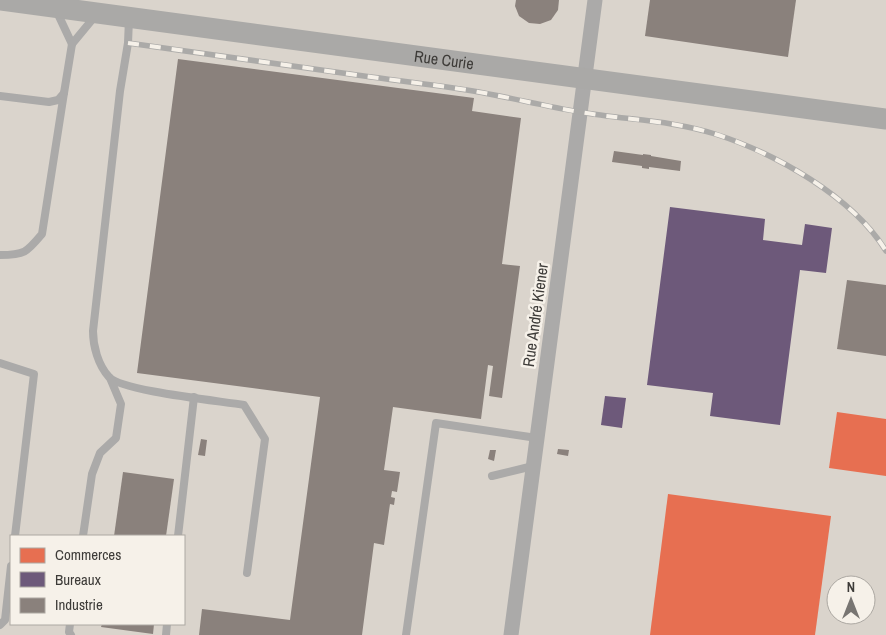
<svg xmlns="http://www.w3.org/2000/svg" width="886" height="635" font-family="'Archivo Narrow',sans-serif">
  <rect width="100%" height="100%" fill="#e5e2df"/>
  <path fill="#dad4cc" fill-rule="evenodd" d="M0 0H886V635H0ZM11 536H184V624H11ZM836 585H866V615H836Z"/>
  <g fill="#e76f51">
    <polygon points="837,412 886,419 886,476 829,468"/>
    <polygon points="668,494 831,516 815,635 650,635"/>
  </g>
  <g fill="#6d597a">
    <polygon points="670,207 765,219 763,240 802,245 805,224 832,228 826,273 800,270 780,425 710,416 713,393 647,385"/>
    <polygon points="605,396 626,398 622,428 601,425"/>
  </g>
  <g fill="#8a817c">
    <polygon points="516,0 559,0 558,10 551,20 540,24 529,23 519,16 515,6"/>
    <polygon points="650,0 796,0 788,57 645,36"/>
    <polygon points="178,59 474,98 472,111 521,118 502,264 520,266 502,398 489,396 493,366 488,365 481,419 393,407 384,470 400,472 397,492 392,491 391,497 395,498 394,505 390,504 384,545 374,543 362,635 199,635 202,609 290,620 320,397 137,373"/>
    <polygon points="614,151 643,155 643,154 651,155 651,156 681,161 680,171 649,167 649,169 642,168 642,166 612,162"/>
    <polygon points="847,280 886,285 886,356 837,349"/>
    <polygon points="201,439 207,440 205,456 198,455"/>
    <polygon points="558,449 569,450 568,456 557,454"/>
    <polygon points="490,450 496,450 494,461 488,459"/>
    <polygon points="123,472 174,479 166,536 114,536"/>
    <polygon points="102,624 154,624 153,634 101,627"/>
  </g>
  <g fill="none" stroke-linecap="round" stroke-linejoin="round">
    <g stroke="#abaaa9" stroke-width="8">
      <polyline points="56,10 72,44"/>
      <path d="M129 19 128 43 120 91 93 331C93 346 98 365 109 377 121 391 221 401 244 405L265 439 247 573"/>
      <polyline points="0,96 49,102 58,100 64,93 72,44 96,15"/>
      <path d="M0 255C25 255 27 252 42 234L64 93"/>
      <polyline points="0,363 34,374 15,536"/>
      <polyline points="492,476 533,466"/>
      <polyline points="83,536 92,474 100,453 116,438 121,404 110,378"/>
      <polyline points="178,536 194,397"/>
      <polyline points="70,624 69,632 71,635"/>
      <polyline points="0,625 5,620 11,566"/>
      <polyline points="166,635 167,624"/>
      <polyline points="406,635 436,423 537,438"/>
    </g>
    <polyline stroke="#abaaa9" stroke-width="15" points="511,635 595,0"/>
    <path stroke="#aaa9a7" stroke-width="21" id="s1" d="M0 0 886 119"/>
    <g stroke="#abaaa8" stroke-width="5.5">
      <path id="rail" d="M128 43C207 54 286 65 364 76 400 81 437 85 473 91 508 97 544 106 580 112 625 120 671 120 715 134 775 153 853 197 886 251"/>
    </g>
    <use href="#rail" stroke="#f6f1e9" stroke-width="4" stroke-dasharray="11" stroke-linecap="butt"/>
  </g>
  <g text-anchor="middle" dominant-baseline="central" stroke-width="5" stroke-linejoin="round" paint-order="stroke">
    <g font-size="16" fill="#3d3b38" stroke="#f6f1e9">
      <text stroke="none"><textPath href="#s1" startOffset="448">Rue Curie</textPath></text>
      <text transform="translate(535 315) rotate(-82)">Rue André Kiener</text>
    </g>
  </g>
  <rect x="10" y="535" width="175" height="90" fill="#f6f1e9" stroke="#aca8a2"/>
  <rect x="20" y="548" width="25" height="15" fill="#e76f51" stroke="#aca8a2"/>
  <text x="55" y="560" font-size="15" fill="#3d3b38">Commerces</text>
  <rect x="20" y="572" width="25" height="15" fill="#6d597a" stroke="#aca8a2"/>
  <text x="55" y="585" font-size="15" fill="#3d3b38">Bureaux</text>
  <rect x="20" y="598" width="25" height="15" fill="#8a817c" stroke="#aca8a2"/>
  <text x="55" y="610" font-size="15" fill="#3d3b38">Industrie</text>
  <g transform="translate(851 600)"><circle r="24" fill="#f6f1e9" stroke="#aca8a2"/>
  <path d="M0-4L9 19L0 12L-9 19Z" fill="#787572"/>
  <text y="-8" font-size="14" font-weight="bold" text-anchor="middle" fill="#3d3b38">N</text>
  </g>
</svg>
